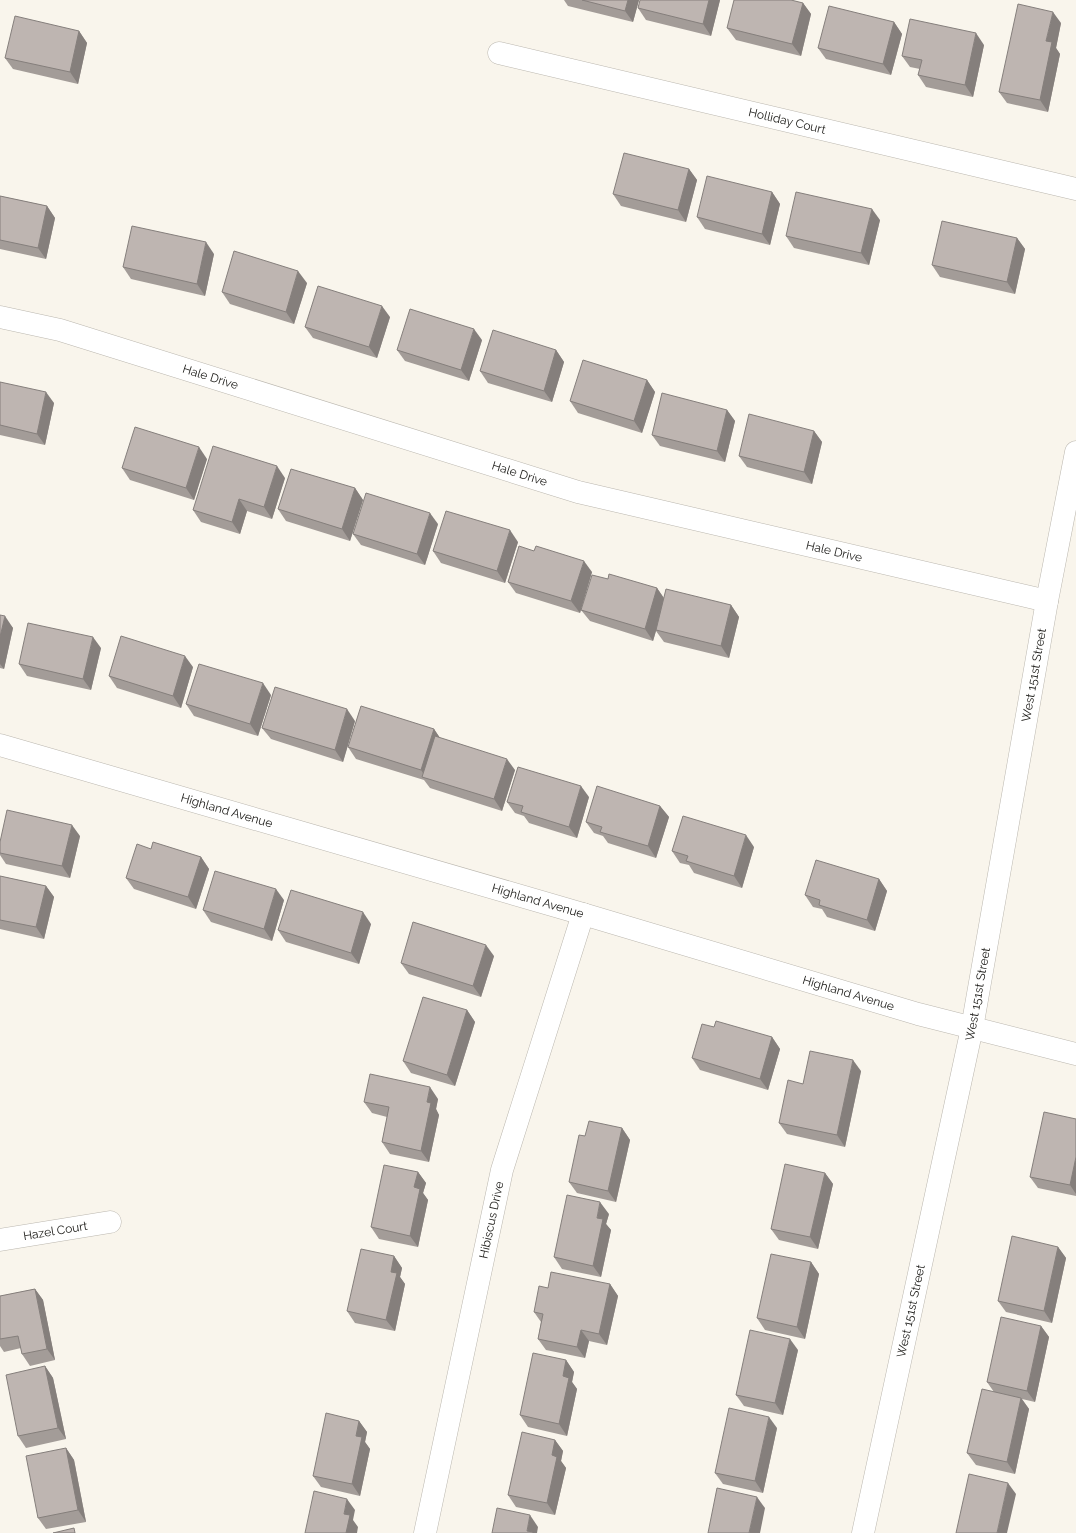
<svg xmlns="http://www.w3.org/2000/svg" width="1076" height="1533" font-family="Raleway,sans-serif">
  <rect width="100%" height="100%" fill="#f9f5ec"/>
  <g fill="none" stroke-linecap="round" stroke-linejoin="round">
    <g stroke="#bbb7af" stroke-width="23">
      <g id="minor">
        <path id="s1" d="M499 53 1076 189"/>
        <path id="s2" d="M0 317 60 330 578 492 1047 601"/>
        <path id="s3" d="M0 745 583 914 918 1014 1076 1054"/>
        <path id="s4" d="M0 1240 110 1222"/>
        <path id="s5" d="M425 1533 502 1170 583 914"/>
        <path id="s6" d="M863 1533 972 1028 1047 601 1076 452"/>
      </g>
    </g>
    <use href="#minor" stroke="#fff" stroke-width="22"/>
  </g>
  <g fill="#a39c98">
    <polygon points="564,0 639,0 633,22 568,6"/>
    <polygon points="720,0 711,36 646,20 638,8"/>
    <polygon points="803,3 811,14 801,56 736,40 727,28"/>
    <polygon points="894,22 902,34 891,75 826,59 818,48"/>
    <polygon points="1061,23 1056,48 1060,54 1048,112 1007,103 999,92"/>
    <polygon points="79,31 87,43 78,84 13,69 5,58"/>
    <polygon points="984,45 973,97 926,87 918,75 920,69 910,67 902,56"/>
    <polygon points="689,169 697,180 686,222 621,206 613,194"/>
    <polygon points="772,192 780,204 770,245 705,229 697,217"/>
    <polygon points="0,196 47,206 55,218 46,259 0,249"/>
    <polygon points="880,220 869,265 794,248 786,236"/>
    <polygon points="1017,238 1025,249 1015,294 940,277 932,265"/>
    <polygon points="214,254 205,296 131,279 123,267"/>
    <polygon points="307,283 294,324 230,304 222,292"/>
    <polygon points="390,317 377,358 313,338 305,327"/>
    <polygon points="482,340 469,381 405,361 397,350"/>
    <polygon points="556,350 564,362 552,402 488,383 480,371"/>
    <polygon points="647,380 655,392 642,433 578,413 570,401"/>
    <polygon points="0,382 54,403 45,445 0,435"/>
    <polygon points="727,410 735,421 725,462 660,446 652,435"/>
    <polygon points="814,431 822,442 812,484 747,467 739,456"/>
    <polygon points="207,459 194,500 130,480 122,468"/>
    <polygon points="285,478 272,519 247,511 240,534 201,522 193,510"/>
    <polygon points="355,488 363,500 350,541 286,521 278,509"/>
    <polygon points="438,524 425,565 361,545 353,534"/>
    <polygon points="518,542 505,583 441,563 433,551"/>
    <polygon points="534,551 592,572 580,613 516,593 508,582"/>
    <polygon points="608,579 657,588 664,598 731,605 739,617 729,658 664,642 656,631 653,641 590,621 581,610"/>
    <polygon points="0,615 13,628 4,669 0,668"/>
    <polygon points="101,648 91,690 27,676 19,664"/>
    <polygon points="193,667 181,708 117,688 109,676"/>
    <polygon points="271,695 258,736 194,716 186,704"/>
    <polygon points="355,721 343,762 271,739 262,728"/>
    <polygon points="434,729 440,738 515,770 502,811 430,788 424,780 356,759 348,747"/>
    <polygon points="589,797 577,838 529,823 524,816 515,813 507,802"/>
    <polygon points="660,806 669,817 656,858 608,843 603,836 594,833 586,822"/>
    <polygon points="80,836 70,878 6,864 0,855 0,842"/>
    <polygon points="754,847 742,888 694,873 689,865 680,863 672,851"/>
    <polygon points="151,849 201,857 209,869 196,909 134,889 126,878"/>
    <polygon points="0,876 46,886 54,897 44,939 0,929"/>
    <polygon points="879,879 887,891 875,931 827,917 822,909 813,907 805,895"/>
    <polygon points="284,900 272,941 211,922 203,910"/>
    <polygon points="371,924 359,964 286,942 278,930"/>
    <polygon points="494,956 481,997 409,974 401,963"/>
    <polygon points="467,1010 475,1022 455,1086 411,1073 403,1061"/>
    <polygon points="714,1027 772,1037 780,1049 768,1090 700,1070 692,1058"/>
    <polygon points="861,1071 845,1147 787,1134 779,1123 803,1084"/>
    <polygon points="438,1099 436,1109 439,1115 429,1162 390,1154 382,1142 387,1117 372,1113 364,1102"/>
    <polygon points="1076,1119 1076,1196 1038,1188 1030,1177"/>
    <polygon points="622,1128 630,1140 616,1202 577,1193 569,1182 585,1136"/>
    <polygon points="418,1172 426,1183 423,1193 428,1200 418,1247 379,1239 371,1227"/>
    <polygon points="825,1173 833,1184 818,1249 779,1240 771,1229"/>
    <polygon points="609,1214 606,1224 611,1230 601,1277 562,1269 554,1257"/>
    <polygon points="1058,1247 1066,1258 1052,1323 1006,1312 998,1301"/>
    <polygon points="394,1256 402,1268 400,1277 405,1284 395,1331 355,1323 347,1311"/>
    <polygon points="811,1262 819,1274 805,1339 765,1330 757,1318"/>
    <polygon points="610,1284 618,1296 607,1345 589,1341 585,1358 546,1350 538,1339 541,1322 534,1312 548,1288"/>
    <polygon points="35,1289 43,1300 55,1360 30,1366 22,1354 21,1348 4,1352 0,1346 0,1296"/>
    <polygon points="1041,1326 1049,1337 1035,1402 1022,1399 1029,1409 1015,1474 976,1465 967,1453 994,1392 987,1382"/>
    <polygon points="798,1350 783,1415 744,1406 736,1395"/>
    <polygon points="566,1360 574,1372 572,1382 577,1389 567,1436 528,1427 520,1415"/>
    <polygon points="45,1366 53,1378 66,1439 26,1448 18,1436"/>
    <polygon points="359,1421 367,1432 365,1442 370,1449 360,1496 321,1487 313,1476"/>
    <polygon points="777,1428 763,1493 723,1484 715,1473"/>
    <polygon points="555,1440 563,1451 561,1461 566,1468 555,1515 516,1507 508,1495"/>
    <polygon points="66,1448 74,1460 86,1522 46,1529 38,1518"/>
  </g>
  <g fill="#857f7c">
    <polygon points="628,0 639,0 633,22 625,11"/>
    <polygon points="709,0 720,0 711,36 703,24"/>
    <polygon points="803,3 811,14 801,56 792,44"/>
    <polygon points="1053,12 1061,23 1056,48 1060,54 1048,112 1040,100 1046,41"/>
    <polygon points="894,22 902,34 891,75 883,64"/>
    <polygon points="79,31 87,43 78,84 70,72"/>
    <polygon points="976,33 984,45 973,97 965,85"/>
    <polygon points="689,169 697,180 686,222 678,210"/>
    <polygon points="772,192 780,204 770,245 762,234"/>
    <polygon points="47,206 55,218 46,259 38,248"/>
    <polygon points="872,209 880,220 869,265 861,253"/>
    <polygon points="1017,238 1025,249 1015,294 1007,282"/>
    <polygon points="206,242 214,254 205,296 197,284"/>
    <polygon points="298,271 307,283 294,324 286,312"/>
    <polygon points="382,306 390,317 377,358 369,347"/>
    <polygon points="474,329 482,340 469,381 461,370"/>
    <polygon points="556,350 564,362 552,402 544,391"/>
    <polygon points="647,380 655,392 642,433 634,421"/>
    <polygon points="46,392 54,403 45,445 37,434"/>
    <polygon points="727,410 735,421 725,462 717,451"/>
    <polygon points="814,431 822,442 812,484 804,472"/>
    <polygon points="199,447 207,459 194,500 186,488"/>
    <polygon points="277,466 285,478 272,519 264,507"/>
    <polygon points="355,488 363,500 350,541 342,529"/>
    <polygon points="239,499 247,511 240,534 232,522"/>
    <polygon points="430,513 438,524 425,565 417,554"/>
    <polygon points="510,530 518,542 505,583 497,571"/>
    <polygon points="584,561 592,572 580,613 571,601"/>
    <polygon points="657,588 665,600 653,641 645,629"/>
    <polygon points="731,605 739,617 729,658 721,646"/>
    <polygon points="5,616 13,628 4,669 0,664 0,637"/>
    <polygon points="93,637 101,648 91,690 83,679"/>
    <polygon points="185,656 193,667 181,708 173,696"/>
    <polygon points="263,683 271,695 258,736 250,724"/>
    <polygon points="347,709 355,721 343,762 335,750"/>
    <polygon points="434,729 442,741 427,779 421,770"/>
    <polygon points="507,759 515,770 502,811 494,799"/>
    <polygon points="581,786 589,797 577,838 569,827"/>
    <polygon points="660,806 669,817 656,858 648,846"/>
    <polygon points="72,825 80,836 70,878 62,866"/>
    <polygon points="746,835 754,847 742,888 734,876"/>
    <polygon points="201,857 209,869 196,909 188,897"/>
    <polygon points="879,879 887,891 875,931 867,920"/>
    <polygon points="46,886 54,897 44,939 36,927"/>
    <polygon points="276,889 284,900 272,941 264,929"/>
    <polygon points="363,912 371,924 359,964 351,953"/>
    <polygon points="486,945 494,956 481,997 473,986"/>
    <polygon points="467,1010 475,1022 455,1086 447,1075"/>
    <polygon points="772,1037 780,1049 768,1090 760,1079"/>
    <polygon points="853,1060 861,1071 845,1147 837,1135"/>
    <polygon points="430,1087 438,1099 436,1109 439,1115 429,1162 421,1151 427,1102"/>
    <polygon points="622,1128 630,1140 616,1202 608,1191"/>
    <polygon points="1076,1157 1076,1194 1070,1185"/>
    <polygon points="418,1172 426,1183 423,1193 428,1200 418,1247 410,1236 414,1187"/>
    <polygon points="825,1173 833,1184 818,1249 810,1237"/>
    <polygon points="600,1202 609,1214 606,1224 611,1230 601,1277 593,1266 597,1218"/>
    <polygon points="1058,1247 1066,1258 1052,1323 1044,1311"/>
    <polygon points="394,1256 402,1268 400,1277 405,1284 395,1331 386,1320 391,1272"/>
    <polygon points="811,1262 819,1274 805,1339 797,1327"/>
    <polygon points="610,1284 618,1296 607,1345 599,1334"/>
    <polygon points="35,1289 43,1300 55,1360 47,1349"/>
    <polygon points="1041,1326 1049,1337 1035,1402 1027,1391"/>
    <polygon points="581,1330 589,1341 585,1358 577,1347"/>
    <polygon points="790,1339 798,1350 783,1415 775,1403"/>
    <polygon points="566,1360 574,1372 572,1382 577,1389 567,1436 559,1424 563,1376"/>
    <polygon points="45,1366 53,1378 66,1439 58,1428"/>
    <polygon points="1021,1398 1029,1409 1015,1474 1007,1462"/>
    <polygon points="769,1417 777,1428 763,1493 755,1481"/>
    <polygon points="359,1421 367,1432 365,1442 370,1449 360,1496 352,1484 356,1436"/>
    <polygon points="555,1440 563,1451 561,1461 566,1468 555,1515 547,1503 552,1455"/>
    <polygon points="66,1448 74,1460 86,1522 78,1510"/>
    <polygon points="1008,1483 1016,1494 1007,1533 997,1533"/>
    <polygon points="757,1497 765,1508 760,1533 749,1533"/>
    <polygon points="347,1499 355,1510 353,1520 358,1527 357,1533 346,1533 344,1514"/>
    <polygon points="530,1515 538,1527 537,1533 528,1533 527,1531"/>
  </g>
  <g fill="#beb5b1" stroke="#857f7c">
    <polygon points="582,0 628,0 625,11"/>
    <polygon points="640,0 709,0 703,24 638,8"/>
    <polygon points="734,0 791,0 803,3 792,44 727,28"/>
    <polygon points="1018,4 1053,12 1046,41 1052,42 1040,100 999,92"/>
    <polygon points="829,6 894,22 883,64 818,48"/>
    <polygon points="15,16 79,31 70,72 5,58"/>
    <polygon points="910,19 976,33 965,85 918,75 922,60 902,56"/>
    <polygon points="624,153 689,169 678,210 613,194"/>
    <polygon points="707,176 772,192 762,234 697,217"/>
    <polygon points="796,192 872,209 861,253 786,236"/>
    <polygon points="0,196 47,206 38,248 0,240"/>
    <polygon points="942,221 1017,238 1007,282 932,265"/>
    <polygon points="132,226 206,242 197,284 123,267"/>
    <polygon points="234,251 298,271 286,312 222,292"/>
    <polygon points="318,286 382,306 369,347 305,327"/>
    <polygon points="410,309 474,329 461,370 397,350"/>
    <polygon points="493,330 556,350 544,391 480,371"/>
    <polygon points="583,360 647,380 634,421 570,401"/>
    <polygon points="0,382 46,392 37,434 0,425"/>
    <polygon points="662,393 727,410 717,451 652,435"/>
    <polygon points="749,414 814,431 804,472 739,456"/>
    <polygon points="135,427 199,447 186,488 122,468"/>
    <polygon points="213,446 277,466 264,507 239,499 232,522 193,510"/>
    <polygon points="291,469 355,488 342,529 278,509"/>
    <polygon points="366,493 430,513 417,554 353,534"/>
    <polygon points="446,511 510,530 497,571 433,551"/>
    <polygon points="519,546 534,551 536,546 584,561 571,601 508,582"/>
    <polygon points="609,574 657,588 645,629 581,610 592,575 608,579"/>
    <polygon points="666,589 731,605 721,646 656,630"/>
    <polygon points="0,615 5,616 0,637"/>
    <polygon points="28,623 93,637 83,679 19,664"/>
    <polygon points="121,636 185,656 173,696 109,676"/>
    <polygon points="199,664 263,683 250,724 186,704"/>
    <polygon points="275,687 347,709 335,750 262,728"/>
    <polygon points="361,706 434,729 421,770 348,747"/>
    <polygon points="435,736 507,759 494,799 422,777"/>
    <polygon points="518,767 581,786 569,827 521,812 523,806 507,802"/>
    <polygon points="597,786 660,806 648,846 600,832 602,827 586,822"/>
    <polygon points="7,810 72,825 62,866 0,853 0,842"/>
    <polygon points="683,816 746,835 734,876 686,861 688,856 672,851"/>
    <polygon points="153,842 201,857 188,897 126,878 137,844 151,849"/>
    <polygon points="816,860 879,879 867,920 819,905 820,900 805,895"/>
    <polygon points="215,871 276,889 264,929 203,910"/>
    <polygon points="0,876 46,886 36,927 0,920"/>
    <polygon points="291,890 363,912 351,953 278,930"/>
    <polygon points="413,922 486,945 473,986 401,963"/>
    <polygon points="423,997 467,1010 447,1075 403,1061"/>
    <polygon points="716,1021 772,1037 760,1079 692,1058 702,1024 714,1027"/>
    <polygon points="810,1051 853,1060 837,1135 779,1123 788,1080 803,1084"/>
    <polygon points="370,1074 430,1087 427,1102 431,1103 421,1151 382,1142 389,1107 364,1102"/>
    <polygon points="1044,1112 1076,1119 1076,1157 1070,1185 1030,1177"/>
    <polygon points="589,1121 622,1128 608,1191 569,1182 579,1135 585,1136"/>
    <polygon points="785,1164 825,1173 810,1237 771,1229"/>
    <polygon points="384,1165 418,1172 414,1187 420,1189 410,1236 371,1227"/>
    <polygon points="567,1195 600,1202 597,1218 603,1219 593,1266 554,1257"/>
    <polygon points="1012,1236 1058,1247 1044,1311 998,1301"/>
    <polygon points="361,1249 394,1256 391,1272 397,1273 386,1320 347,1311"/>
    <polygon points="771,1254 811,1262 797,1327 757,1318"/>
    <polygon points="551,1272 610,1284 599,1334 581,1330 577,1347 538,1339 543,1314 534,1312 539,1286 548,1288"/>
    <polygon points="35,1289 47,1349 22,1354 18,1336 0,1339 0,1296"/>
    <polygon points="1001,1317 1041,1326 1027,1391 987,1382"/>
    <polygon points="750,1330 790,1339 775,1403 736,1395"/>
    <polygon points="533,1353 566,1360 563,1376 569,1378 559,1424 520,1415"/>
    <polygon points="45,1366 58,1428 18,1436 6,1375"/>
    <polygon points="982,1389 1021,1398 1007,1462 967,1453"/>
    <polygon points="729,1408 769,1417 755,1481 715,1473"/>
    <polygon points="326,1413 359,1421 356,1436 362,1437 352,1484 313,1476"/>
    <polygon points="522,1432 555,1440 552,1455 557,1457 547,1503 508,1495"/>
    <polygon points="66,1448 78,1510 38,1518 26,1456"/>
    <polygon points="969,1474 1008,1483 997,1533 956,1533"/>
    <polygon points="717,1488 757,1497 749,1533 708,1533"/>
    <polygon points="314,1491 347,1499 344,1514 350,1515 346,1533 305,1533"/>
    <polygon points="497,1508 530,1515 527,1531 533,1532 533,1533 492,1533"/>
    <polygon points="74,1528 75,1533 53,1533"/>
  </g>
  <g text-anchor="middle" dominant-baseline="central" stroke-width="4" stroke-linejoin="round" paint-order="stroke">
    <g font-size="12" fill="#21201d" stroke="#fff">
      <text stroke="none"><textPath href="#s1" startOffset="296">Holliday Court</textPath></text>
      <text stroke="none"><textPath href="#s2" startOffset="219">Hale Drive</textPath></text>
      <text stroke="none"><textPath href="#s2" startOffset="543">Hale Drive</textPath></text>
      <text stroke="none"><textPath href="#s2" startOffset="867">Hale Drive</textPath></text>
      <text stroke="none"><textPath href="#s6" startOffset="875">West 151st Street</textPath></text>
      <text stroke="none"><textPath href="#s3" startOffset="236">Highland Avenue</textPath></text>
      <text stroke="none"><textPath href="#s3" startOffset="560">Highland Avenue</textPath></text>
      <text stroke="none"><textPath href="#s3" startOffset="884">Highland Avenue</textPath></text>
      <text stroke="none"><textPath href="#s6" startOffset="551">West 151st Street</textPath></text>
      <text stroke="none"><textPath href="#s5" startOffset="320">Hibiscus Drive</textPath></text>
      <text stroke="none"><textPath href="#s4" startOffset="56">Hazel Court</textPath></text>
      <text stroke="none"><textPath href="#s6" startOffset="227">West 151st Street</textPath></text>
    </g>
  </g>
</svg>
